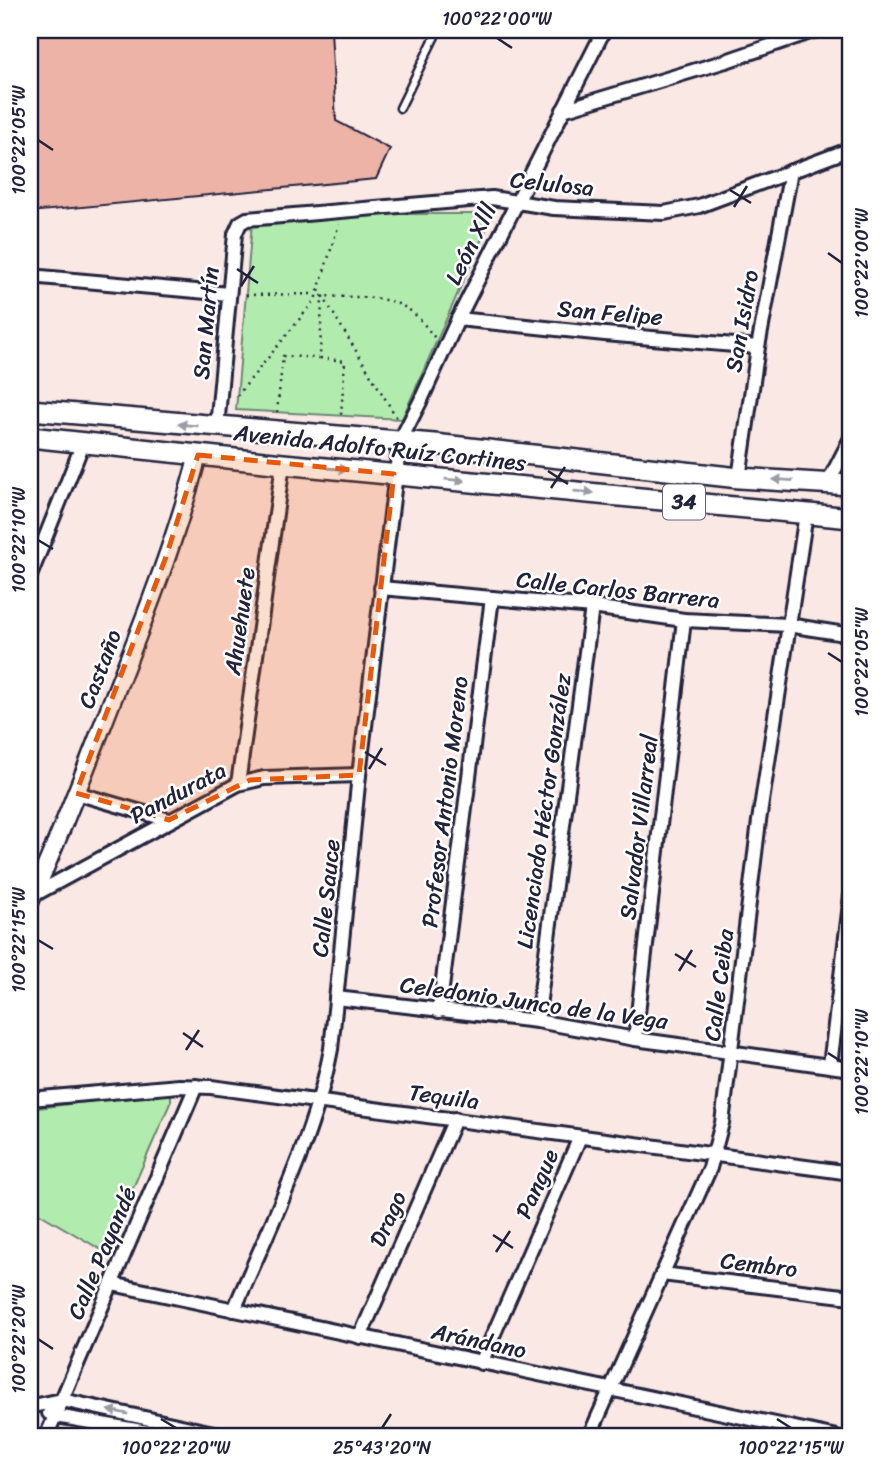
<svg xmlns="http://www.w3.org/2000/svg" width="881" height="1467" font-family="Sriracha,sans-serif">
  <rect width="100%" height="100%" fill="#fae8e5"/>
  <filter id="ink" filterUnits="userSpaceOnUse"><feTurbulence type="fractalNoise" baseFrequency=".0143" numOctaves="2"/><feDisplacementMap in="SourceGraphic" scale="14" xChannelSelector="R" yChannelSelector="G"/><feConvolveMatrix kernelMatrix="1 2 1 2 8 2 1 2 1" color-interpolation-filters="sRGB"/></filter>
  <g filter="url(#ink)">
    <g fill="#b2ebae" stroke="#6a8674" stroke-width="2">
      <polygon points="342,214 493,214 402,419 236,410 252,223"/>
      <polygon points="171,1091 171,1101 105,1252 30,1208 36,1187 30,1162 30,1109"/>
    </g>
    <polygon fill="#edb3a7" stroke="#22223b" stroke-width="2" points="30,30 331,30 336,121 390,149 376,179 30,212"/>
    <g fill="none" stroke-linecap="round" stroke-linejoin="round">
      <g stroke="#22223b" stroke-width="11">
        <polyline id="service" points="400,108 438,30"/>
      </g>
      <g stroke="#22223b" stroke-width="18">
        <g id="minor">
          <polyline points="563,110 726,61 816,30"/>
          <polyline points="30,276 229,294"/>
          <polyline points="458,319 605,334 758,347"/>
          <polyline points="217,427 235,234 240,223 247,219 492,198 554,208 664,213 699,206 851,149"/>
          <polyline points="739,478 758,347 791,171"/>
          <polyline points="828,483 851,438"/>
          <polyline points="30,576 83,443"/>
          <polyline points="381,588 592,607 684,620 788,625 851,635"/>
          <polyline points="238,784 283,464"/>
          <polyline points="76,793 169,820"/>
          <polyline points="30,897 238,784 264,778 359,775"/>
          <polyline points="336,998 537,1021 635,1039 851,1069"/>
          <polyline points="439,1011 492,598"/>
          <polyline points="537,1021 592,607"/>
          <polyline points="635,1039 684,620"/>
          <polyline points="830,1065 851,896"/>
          <polyline points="30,1099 179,1086 211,1087 851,1173"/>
          <polyline points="662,1274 851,1297"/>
          <polyline points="112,1284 837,1437"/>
          <path d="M234 1310C270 1225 314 1140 331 1049L359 775 400 441 421 400 458 319 604 30"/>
          <polyline points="360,1337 455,1119"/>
          <polyline points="481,1363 580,1137"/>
          <polyline points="30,1404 38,1405 62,1400 232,1437"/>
          <polyline points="49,1413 56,1416 176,1437"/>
          <polyline points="46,1437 196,1086"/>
          <polyline points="589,1437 710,1168 722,1123 759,821 806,514"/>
        </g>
      </g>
      <g stroke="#22223b" stroke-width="21">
        <path id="tertiary" d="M30 902C61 835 87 765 114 696 145 617 177 537 198 455"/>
      </g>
      <g stroke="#22223b" stroke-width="24">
        <g id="primary">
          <polyline points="30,410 434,444 739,478 851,485"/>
          <polyline points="30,437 283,464 851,518"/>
        </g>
      </g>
      <g stroke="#22223b" stroke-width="2.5" stroke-dasharray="2 5" stroke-linecap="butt">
        <polyline points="319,290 397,418"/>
        <polyline points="246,295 316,294"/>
        <polyline points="320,358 345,361 341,415"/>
        <polyline points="237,396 315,300 339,224"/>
        <path d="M277 412 283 356 320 358 322 296C351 298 390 293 413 313 422 320 428 330 435 338"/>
      </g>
      <use href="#service" stroke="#fff" stroke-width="6"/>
      <use href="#minor" stroke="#fff" stroke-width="12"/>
      <use href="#tertiary" stroke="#fff" stroke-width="16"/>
      <use href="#primary" stroke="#fff" stroke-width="19"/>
    </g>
    <defs><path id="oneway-solid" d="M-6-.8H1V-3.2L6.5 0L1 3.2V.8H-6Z" transform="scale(1.75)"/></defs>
    <g fill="#9c9ca7">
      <use href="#oneway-solid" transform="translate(188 425) rotate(-175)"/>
      <use href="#oneway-solid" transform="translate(338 469) rotate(5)"/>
      <use href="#oneway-solid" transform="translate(455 480) rotate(5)"/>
      <use href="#oneway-solid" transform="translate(783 480) rotate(-177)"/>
      <use href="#oneway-solid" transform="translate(584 492) rotate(5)"/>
      <use href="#oneway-solid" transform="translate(118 1412) rotate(-168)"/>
    </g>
  </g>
  <path fill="#e8590c" fill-opacity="0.2" stroke="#e8590c" stroke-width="5" stroke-dasharray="14 9" stroke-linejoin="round" d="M198 455 394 474 359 775 250 780 169 820 76 793 166 557Z"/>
  <path fill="none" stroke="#22223b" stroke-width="2.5" d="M497 38 512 48M38 140 53 150M730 190 751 203M734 207 747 186M828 253 842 263M237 269 258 283M241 286 254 266M548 471 568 484M551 488 565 467M38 540 53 549M828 653 842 662M365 752 386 765M369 769 382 748M38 940 53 949M675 954 696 967M679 971 692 950M183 1033 203 1047M186 1050 199 1030M828 1053 842 1062M493 1235 513 1248M496 1252 510 1231M38 1339 53 1349M161 1419 176 1428M777 1419 791 1428M382 1428 391 1414"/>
  <g text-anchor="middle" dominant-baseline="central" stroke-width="5" stroke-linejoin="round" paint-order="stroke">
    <rect fill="#fff" stroke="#646476" stroke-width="2" x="663" y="484.5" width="42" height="35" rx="5"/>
    <g font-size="21" font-weight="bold" fill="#22223b">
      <text x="684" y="502">34</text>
    </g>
    <g font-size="23" fill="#22223b" stroke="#fff">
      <text transform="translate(552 184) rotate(6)">Celulosa</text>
      <text transform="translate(471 244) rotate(-64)">León Xlll</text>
      <text transform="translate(610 313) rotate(5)">San Felipe</text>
      <text transform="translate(742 321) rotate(-80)">San Isidro</text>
      <text transform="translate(206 323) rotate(-85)">San Martín</text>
      <text transform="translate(380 448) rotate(6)">Avenida Adolfo Ruíz Cortines</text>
      <text transform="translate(618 590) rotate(6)">Calle Carlos Barrera</text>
      <text transform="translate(240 621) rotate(-82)">Ahuehuete</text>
      <text transform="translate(100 669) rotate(-69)">Castaño</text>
      <text transform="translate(178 793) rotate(-28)">Pandurata</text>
      <text transform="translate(445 802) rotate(-83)">Profesor Antonio Moreno</text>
      <text transform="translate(544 811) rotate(-82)">Licenciado Héctor González</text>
      <text transform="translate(639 827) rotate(-83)">Salvador Villarreal</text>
      <text transform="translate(326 898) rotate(-84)">Calle Sauce</text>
      <text transform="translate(719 985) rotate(-83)">Calle Ceiba</text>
      <text transform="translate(534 1003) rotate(8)">Celedonio Junco de la Vega</text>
      <text transform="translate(444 1097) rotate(8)">Tequila</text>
      <text transform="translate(537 1184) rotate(-66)">Pangue</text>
      <text transform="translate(388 1219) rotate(-66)">Drago</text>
      <text transform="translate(102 1253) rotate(-67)">Calle Payandé</text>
      <text transform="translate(759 1265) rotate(7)">Cembro</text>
      <text transform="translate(479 1341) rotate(12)">Arándano</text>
    </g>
  </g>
  <rect width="881" height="1467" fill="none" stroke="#fff" stroke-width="77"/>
  <rect x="38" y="38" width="804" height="1390" fill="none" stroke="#22223b" stroke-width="2.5"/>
  <g font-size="18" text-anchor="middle" fill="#22223b">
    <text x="497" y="25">100°22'00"W</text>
    <text transform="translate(19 140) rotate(-90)" y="6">100°22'05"W</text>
    <text transform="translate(862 263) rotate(-90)" y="6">100°22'00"W</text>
    <text transform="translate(19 540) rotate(-90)" y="6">100°22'10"W</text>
    <text transform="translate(862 662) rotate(-90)" y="6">100°22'05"W</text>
    <text transform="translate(19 940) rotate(-90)" y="6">100°22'15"W</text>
    <text transform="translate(862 1062) rotate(-90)" y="6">100°22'10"W</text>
    <text transform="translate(19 1339) rotate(-90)" y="6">100°22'20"W</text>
    <text x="176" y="1454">100°22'20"W</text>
    <text x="382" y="1454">25°43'20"N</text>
    <text x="791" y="1454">100°22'15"W</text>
  </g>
</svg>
